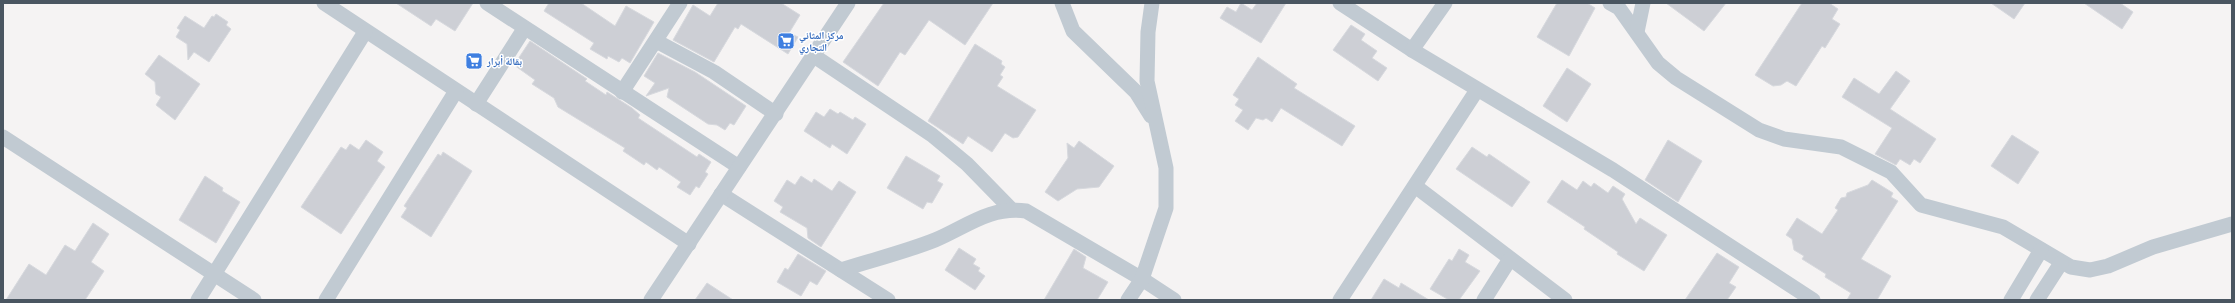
<svg xmlns="http://www.w3.org/2000/svg" width="2235" height="303" font-family="'Public Sans','Noto Naskh Arabic',sans-serif">
  <rect width="100%" height="100%" fill="#f5f3f3"/>
  <g fill="#cdcfd5" stroke="#d7d9de">
    <polygon points="396,3 473,3 455,31 436,19 431,26"/>
    <polygon points="549,3 581,3 615,26 626,6 654,22 630,63 622,58 619,62 608,56 607,59 590,49 594,43 544,11"/>
    <polygon points="718,3 781,3 800,15 789,33 798,37 788,54 741,24 738,29 735,27 714,62 673,40 693,5 710,16"/>
    <polygon points="884,3 993,3 965,45 929,20 905,55 900,52 878,86 843,62"/>
    <polygon points="1241,3 1252,10 1257,3 1286,3 1261,43 1220,18 1227,7 1236,12"/>
    <polygon points="1557,3 1587,3 1595,8 1569,56 1537,37"/>
    <polygon points="1666,3 1726,3 1704,31"/>
    <polygon points="1802,3 1829,3 1838,9 1832,19 1840,24 1825,48 1822,46 1796,86 1787,81 1781,85 1773,86 1755,75"/>
    <polygon points="1991,3 2025,3 2014,19"/>
    <polygon points="2084,3 2120,3 2133,12 2122,29"/>
    <polygon points="216,14 228,22 226,25 231,29 209,62 194,52 188,60 187,44 176,37 180,30 177,28 185,16 204,28 212,16 214,17"/>
    <polygon points="1351,25 1365,34 1361,40 1377,51 1372,58 1387,68 1378,81 1333,50"/>
    <polygon points="530,41 587,79 585,81 606,95 607,92 632,108 640,115 638,118 697,157 699,154 711,162 705,172 708,174 699,188 696,186 690,195 677,187 681,182 659,167 657,170 646,162 644,165 623,151 625,148 558,107 554,98 532,84 535,80 514,65"/>
    <polygon points="975,44 1002,61 1001,64 1005,67 1000,75 1003,77 997,86 1036,110 1018,137 1013,138 1005,133 992,152 968,136 963,144 928,121"/>
    <polygon points="658,53 695,72 746,106 734,125 730,123 725,130 717,125 708,124 667,97 669,88 646,96 655,83 644,76"/>
    <polygon points="159,55 200,84 175,120 156,105 161,97 156,94 155,82 145,74"/>
    <polygon points="1258,57 1297,84 1294,88 1355,126 1342,146 1281,108 1272,122 1266,118 1263,120 1256,118 1248,130 1235,121 1243,110 1235,105 1239,99 1233,95"/>
    <polygon points="1567,68 1591,84 1567,122 1543,106"/>
    <polygon points="1896,71 1910,81 1890,109 1936,139 1920,163 1914,159 1910,165 1900,159 1896,165 1875,154 1892,128 1842,97 1854,78 1879,94"/>
    <polygon points="830,109 838,114 840,112 853,120 855,117 866,124 847,154 832,144 830,148 804,131 816,112 824,117"/>
    <polygon points="2012,135 2039,152 2018,184 1991,166"/>
    <polygon points="366,140 383,152 377,161 385,167 341,234 301,207 341,147 346,150 350,144 359,150"/>
    <polygon points="1668,140 1702,161 1678,202 1645,180"/>
    <polygon points="1079,141 1114,166 1099,187 1077,189 1058,201 1045,192 1068,158 1067,143 1074,148"/>
    <polygon points="1472,147 1487,157 1489,154 1530,182 1512,207 1456,169"/>
    <polygon points="443,152 472,171 431,237 401,217 407,208 404,206 438,154 441,156"/>
    <polygon points="906,156 940,176 937,181 943,184 932,203 927,202 923,209 887,188"/>
    <polygon points="205,176 223,188 222,191 240,202 216,243 179,220"/>
    <polygon points="801,176 812,183 814,179 832,191 839,181 856,192 821,247 808,238 807,228 780,212 783,207 774,201 787,180 795,185"/>
    <polygon points="1562,180 1577,190 1583,181 1591,187 1594,183 1608,193 1613,186 1625,194 1622,199 1636,224 1640,218 1667,235 1644,271 1617,254 1618,252 1584,229 1585,227 1547,202"/>
    <polygon points="1872,180 1893,193 1891,197 1898,201 1861,259 1891,276 1877,300 1847,300 1851,293 1825,277 1826,274 1802,259 1804,256 1794,250 1792,239 1786,235 1797,218 1822,234 1838,210 1835,208 1841,198 1846,197 1847,193 1868,185"/>
    <polygon points="93,223 109,234 91,262 104,271 85,300 6,300 29,264 46,275 65,245 75,251"/>
    <polygon points="959,248 976,259 973,264 980,268 978,271 985,276 975,290 945,270"/>
    <polygon points="1074,249 1086,257 1083,268 1108,282 1097,300 1044,300"/>
    <polygon points="1459,249 1469,255 1465,262 1480,271 1459,300 1449,300 1430,289 1449,259 1452,261"/>
    <polygon points="1717,253 1739,267 1729,283 1736,287 1727,300 1685,300"/>
    <polygon points="798,254 826,271 817,285 810,281 801,296 777,282 785,268 788,270"/>
    <polygon points="1384,279 1399,288 1401,283 1429,300 1371,300"/>
    <polygon points="707,283 733,300 695,300"/>
  </g>
  <g fill="none" stroke-linecap="round" stroke-linejoin="round">
    <g stroke="#c1cad2" stroke-width="15">
      <polyline points="324,3 689,244"/>
      <polyline points="487,3 739,167"/>
      <polyline points="1062,3 1073,31 1136,92 1151,116"/>
      <polyline points="1340,3 1412,50 1613,170 1813,300"/>
      <polyline points="1610,3 1619,8 1658,63 1676,78 1759,130 1784,139 1841,147 1891,172 1921,205 2003,227 2071,267 2090,270 2108,266 2153,247 2232,224"/>
      <polyline points="1637,32 1643,3"/>
      <polyline points="656,41 714,72 776,114"/>
      <polyline points="1412,50 1445,3"/>
      <polyline points="814,56 932,135 967,164 1010,208"/>
      <polyline points="622,92 680,3"/>
      <polyline points="476,104 524,29"/>
      <polyline points="3,137 254,300"/>
      <polyline points="1415,186 1565,300"/>
      <polyline points="721,194 888,300"/>
      <path d="M841 270C872 260 905 252 935 240 966 227 990 206 1026 211L1142 279 1174 300"/>
      <polyline points="198,300 365,32"/>
      <polyline points="326,300 456,91"/>
      <polyline points="651,300 848,3"/>
      <polyline points="1128,300 1142,279 1166,208 1166,168 1147,81 1148,32 1152,3"/>
      <polyline points="1340,300 1477,90"/>
      <polyline points="1484,300 1510,259"/>
      <polyline points="2011,300 2041,250"/>
      <polyline points="2037,300 2061,263"/>
    </g>
  </g>
  <defs>
    <g id="supermarket-square" transform="scale(0.9)"><rect x="-9" y="-9" width="18" height="18" rx="4" fill="#3f7fe0" stroke="#fff"/><path d="M-6-5.5h2.5l.6 2H6L4.5 2H-2.5L-4.4-4H-6ZM-1.5 3.2a1.3 1.3 0 1 0 .1 0ZM3 3.2a1.3 1.3 0 1 0 .1 0Z" fill="#fff"/></g>
  </defs>
  <g fill-rule="evenodd">
    <use href="#supermarket-square" x="786" y="41"/>
    <use href="#supermarket-square" x="474" y="61"/>
  </g>
  <g text-anchor="middle" dominant-baseline="central" stroke-width="3" stroke-linejoin="round" paint-order="stroke">
    <g font-size="10" font-weight="bold" fill="#366cbe" stroke="#fff" text-anchor="start">
      <text x="799" y="35">مركز المثاني<tspan x="799" dy="12">التجاري</tspan></text>
      <text x="487" y="61">بقالة أبرار</text>
    </g>
  </g>
  <rect width="2235" height="303" fill="none" stroke="#4a5661" stroke-width="8"/>
</svg>
